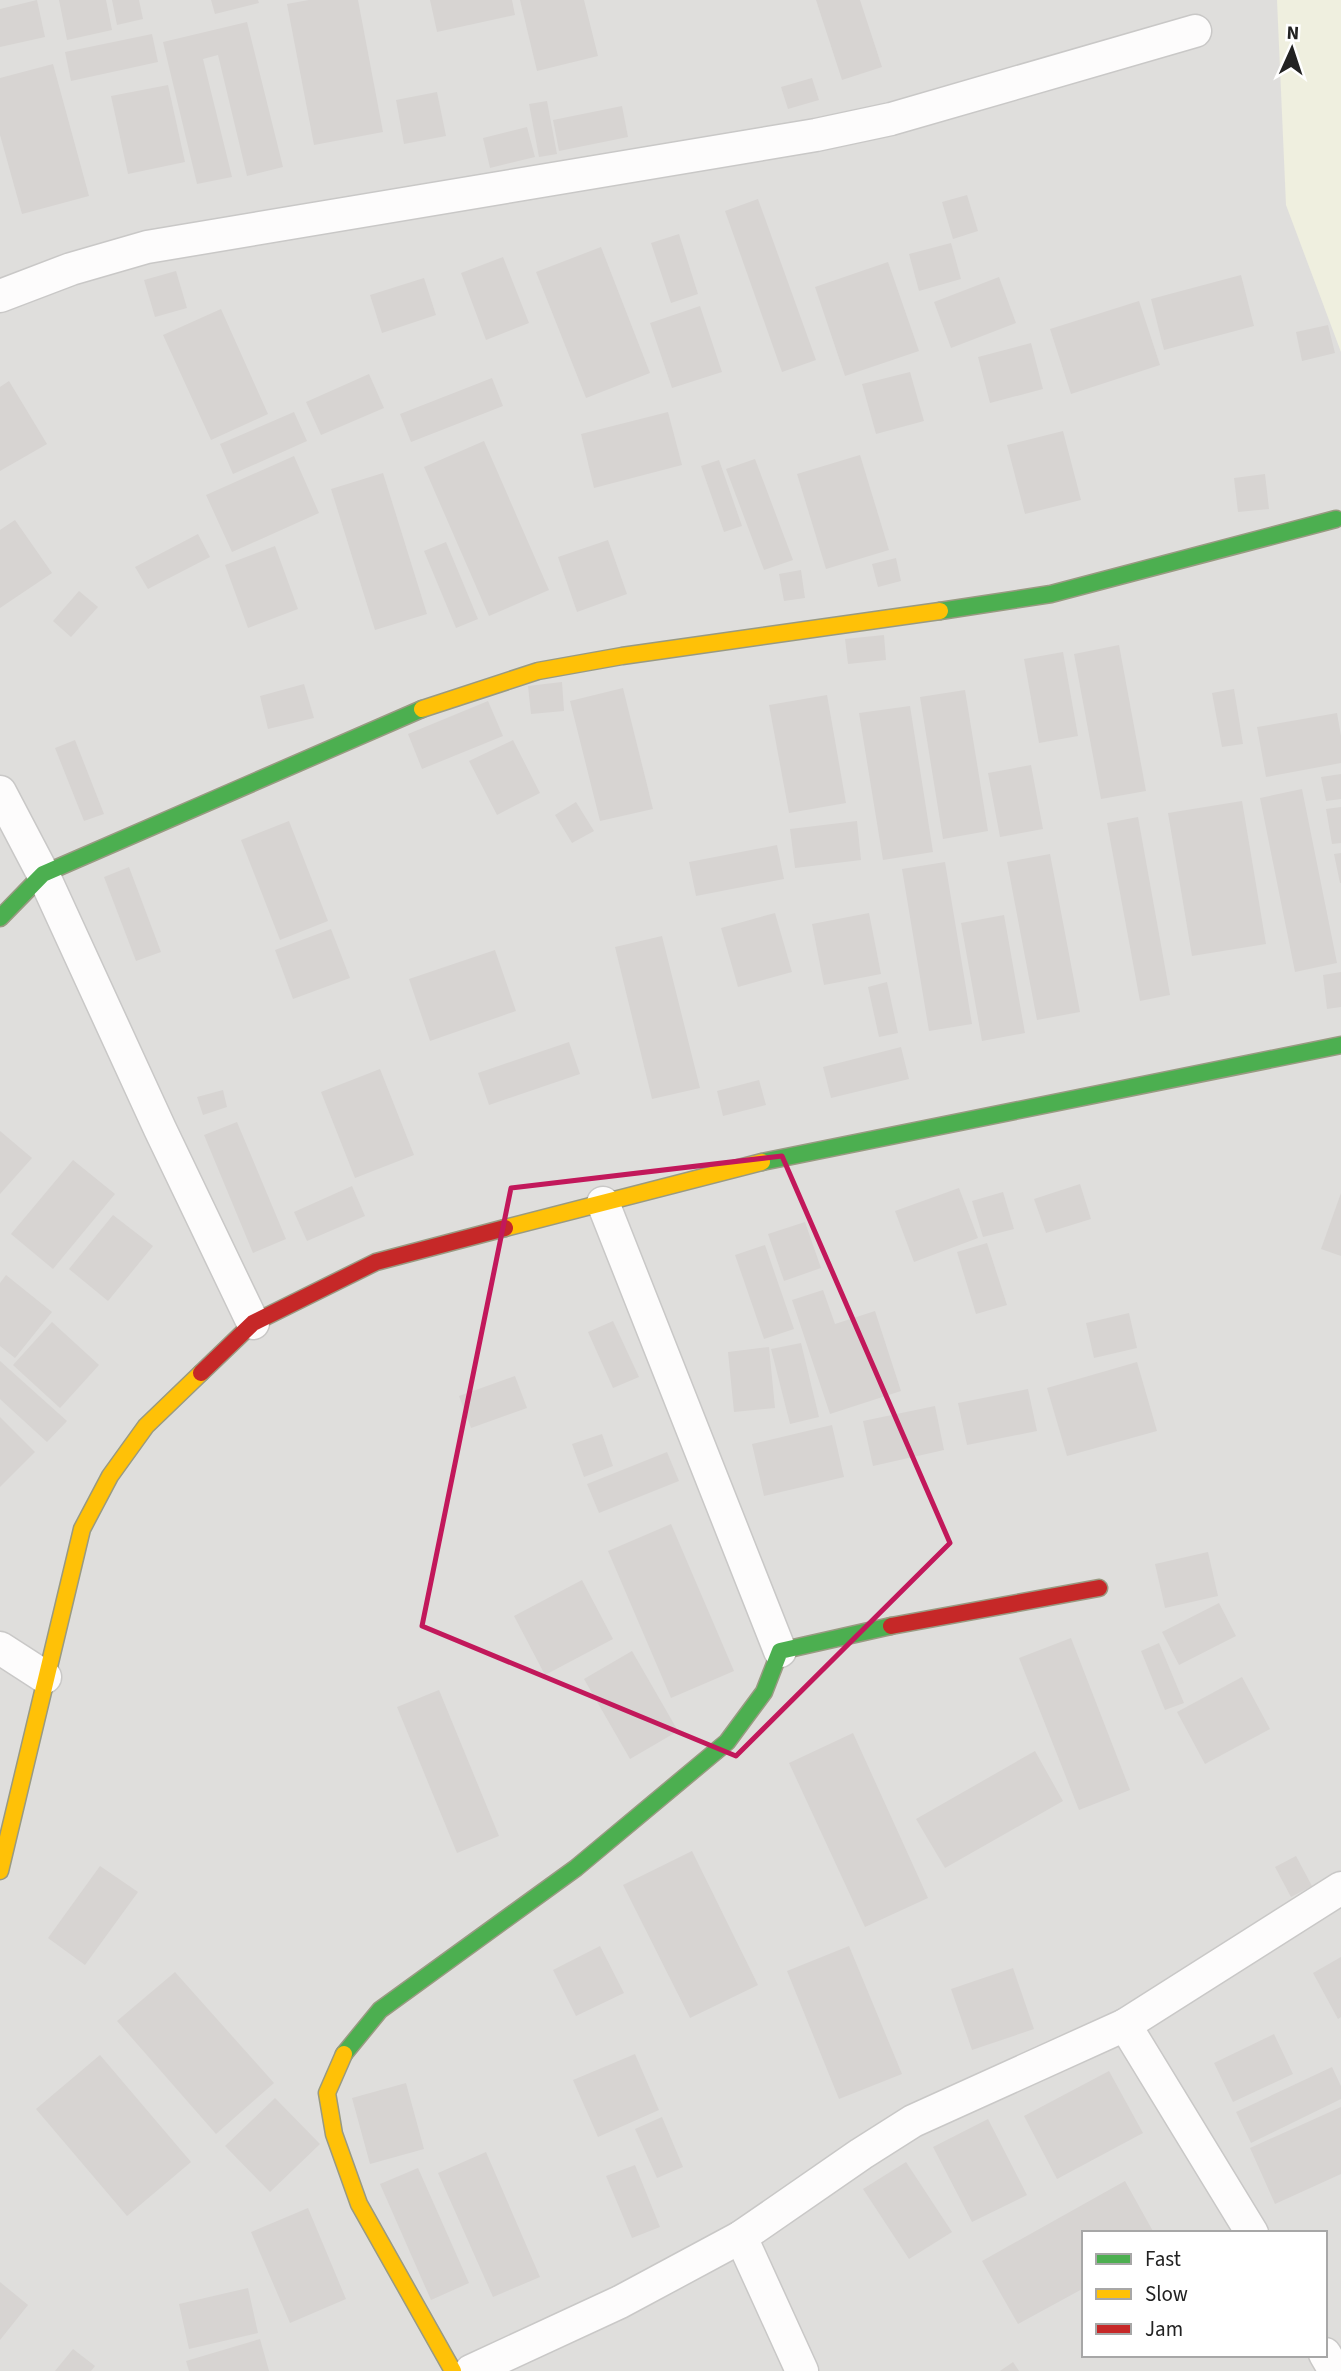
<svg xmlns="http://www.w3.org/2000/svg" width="1341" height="2371" font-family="'Source Sans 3',sans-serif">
  <rect width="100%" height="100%" fill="#f0eeeb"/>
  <path fill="#dfdedc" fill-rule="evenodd" d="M0 0H1341V2371H0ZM1084 2233H1325V2355H1084Z"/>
  <polygon fill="#efefdf" points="1277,0 1341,0 1341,352 1286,205"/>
  <g fill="#d7d4d2">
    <polygon points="37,0 45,37 0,47 0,9"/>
    <polygon points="59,0 106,0 112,30 67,40"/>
    <polygon points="112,0 139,0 143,19 117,25"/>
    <polygon points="211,0 258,0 259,3 215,14"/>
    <polygon points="309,0 358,0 383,132 314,145 287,4"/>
    <polygon points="430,0 512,0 515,15 437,32"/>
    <polygon points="520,0 584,0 598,56 537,71"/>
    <polygon points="816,0 860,0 882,67 842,80"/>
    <polygon points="247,22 283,167 247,176 218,55 203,59 232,177 197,184 163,42"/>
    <polygon points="152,34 158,62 71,81 65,52"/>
    <polygon points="53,64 89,196 22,214 0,135 0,78"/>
    <polygon points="812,78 819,100 788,109 781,87"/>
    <polygon points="168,85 185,162 128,174 111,96"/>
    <polygon points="437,92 446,136 404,144 396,100"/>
    <polygon points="547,101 557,154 539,157 529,104"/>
    <polygon points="622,106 628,137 559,151 553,120"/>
    <polygon points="527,127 535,157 490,168 483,138"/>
    <polygon points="967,195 978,231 953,239 942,202"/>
    <polygon points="758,199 816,360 782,372 725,211"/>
    <polygon points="679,234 698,294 671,303 651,243"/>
    <polygon points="951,243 961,279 919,291 909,254"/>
    <polygon points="601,247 650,373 586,398 536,272"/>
    <polygon points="503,257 529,323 486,340 461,273"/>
    <polygon points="888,262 919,351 845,376 815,287"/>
    <polygon points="176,271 187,308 155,317 144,280"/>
    <polygon points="1241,275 1254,326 1164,350 1151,299"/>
    <polygon points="999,277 1016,323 951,348 934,302"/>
    <polygon points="424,278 436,315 382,333 370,295"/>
    <polygon points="1139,301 1160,365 1071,394 1050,329"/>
    <polygon points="700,306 722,372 672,388 650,323"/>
    <polygon points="221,309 268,414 211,440 163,335"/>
    <polygon points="1328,325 1335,353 1302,361 1296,332"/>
    <polygon points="1031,343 1043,389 990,403 978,357"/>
    <polygon points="910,372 924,421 876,434 862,384"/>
    <polygon points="369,374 384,408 321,435 306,402"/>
    <polygon points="492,378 503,406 411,442 400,414"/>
    <polygon points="9,381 47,444 0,471 0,387"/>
    <polygon points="294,412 307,441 233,474 220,444"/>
    <polygon points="668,412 682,465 594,488 581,434"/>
    <polygon points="1063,431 1081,500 1025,514 1007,445"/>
    <polygon points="484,441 549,590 489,616 424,467"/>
    <polygon points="860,455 889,550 826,569 797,474"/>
    <polygon points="294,456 319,513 232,552 206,495"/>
    <polygon points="755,459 793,560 764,570 726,469"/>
    <polygon points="719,460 742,526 724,532 701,466"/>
    <polygon points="383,473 427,614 375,630 331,489"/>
    <polygon points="1265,474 1269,509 1238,512 1234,478"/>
    <polygon points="15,520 52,573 0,608 0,530"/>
    <polygon points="198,534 210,557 148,589 135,567"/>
    <polygon points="608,540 627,594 577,612 558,557"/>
    <polygon points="446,542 478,619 456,628 424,551"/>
    <polygon points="275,546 298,609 248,628 225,565"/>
    <polygon points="896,558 901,581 878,587 872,564"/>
    <polygon points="801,570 805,598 784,601 779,574"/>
    <polygon points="79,591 98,607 71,637 53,621"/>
    <polygon points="884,635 886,660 848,664 845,639"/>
    <polygon points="1119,645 1146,791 1101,799 1074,654"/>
    <polygon points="1063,652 1078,736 1039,743 1024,659"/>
    <polygon points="562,682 564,711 531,714 528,686"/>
    <polygon points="304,684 314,718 268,729 260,696"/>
    <polygon points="623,688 653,809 600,821 570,701"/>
    <polygon points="1234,689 1243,744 1222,747 1212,693"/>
    <polygon points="965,690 988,831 943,839 920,697"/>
    <polygon points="827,695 846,803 789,813 769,705"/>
    <polygon points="488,701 503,736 422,769 408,734"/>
    <polygon points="910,706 933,852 883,860 859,713"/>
    <polygon points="1337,713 1341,736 1341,763 1266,777 1257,727"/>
    <polygon points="75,740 104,814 84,821 55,748"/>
    <polygon points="513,740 540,793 497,815 469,761"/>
    <polygon points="1031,765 1043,829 1000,837 988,773"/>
    <polygon points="1341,774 1341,799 1326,801 1321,777"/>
    <polygon points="1302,789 1337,963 1295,972 1260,798"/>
    <polygon points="1242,801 1266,944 1192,956 1168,813"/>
    <polygon points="576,802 594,831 572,843 555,815"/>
    <polygon points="1341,807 1341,843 1332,844 1326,809"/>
    <polygon points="1138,817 1170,995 1140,1001 1107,823"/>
    <polygon points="289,821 328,921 280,940 241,840"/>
    <polygon points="857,821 861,860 795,868 790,829"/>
    <polygon points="777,845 784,879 696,896 689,862"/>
    <polygon points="1341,853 1341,883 1340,883 1334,854"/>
    <polygon points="1050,854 1080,1012 1037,1020 1007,862"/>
    <polygon points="945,862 972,1024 929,1031 902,869"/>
    <polygon points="129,867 161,952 136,961 104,877"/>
    <polygon points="775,913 792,972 738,987 721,928"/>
    <polygon points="869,913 881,974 824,985 812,924"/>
    <polygon points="1004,915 1025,1033 982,1041 961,923"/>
    <polygon points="331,929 350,978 293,999 275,950"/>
    <polygon points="662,936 700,1088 652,1099 615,947"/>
    <polygon points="495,950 516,1011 430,1041 409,979"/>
    <polygon points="1341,972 1341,1007 1327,1009 1323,975"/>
    <polygon points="887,982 898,1033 879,1037 868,987"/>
    <polygon points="569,1042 580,1074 489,1105 478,1073"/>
    <polygon points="901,1047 909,1079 831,1098 823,1067"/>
    <polygon points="380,1069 414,1155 355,1178 321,1092"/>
    <polygon points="759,1080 766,1105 723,1116 717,1091"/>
    <polygon points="223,1090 227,1107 203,1115 197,1097"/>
    <polygon points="237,1122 286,1239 253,1253 204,1135"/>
    <polygon points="0,1131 32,1158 0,1194"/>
    <polygon points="73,1160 115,1194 53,1269 11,1234"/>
    <polygon points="1080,1184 1091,1219 1046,1233 1034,1199"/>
    <polygon points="352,1186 365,1216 307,1241 294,1212"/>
    <polygon points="959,1188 978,1238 914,1262 895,1211"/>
    <polygon points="1003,1192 1014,1229 983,1237 972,1201"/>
    <polygon points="1341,1193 1341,1256 1321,1249"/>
    <polygon points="113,1215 153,1246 108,1301 69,1269"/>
    <polygon points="805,1222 821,1268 784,1281 768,1234"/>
    <polygon points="987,1243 1007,1305 976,1314 957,1252"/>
    <polygon points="765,1245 794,1329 764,1339 735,1255"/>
    <polygon points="6,1275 52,1312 15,1358 0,1346 0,1283"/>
    <polygon points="823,1290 835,1324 875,1311 901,1391 830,1414 792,1300"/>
    <polygon points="1129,1313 1137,1348 1094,1358 1086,1323"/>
    <polygon points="613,1321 639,1377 613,1388 588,1332"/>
    <polygon points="52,1322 99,1365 60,1408 13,1365"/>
    <polygon points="801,1343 819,1417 790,1424 771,1349"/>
    <polygon points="769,1347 775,1408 734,1412 728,1352"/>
    <polygon points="0,1361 67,1421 47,1442 0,1399"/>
    <polygon points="1137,1362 1157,1431 1067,1456 1047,1388"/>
    <polygon points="515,1376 527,1408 471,1428 459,1396"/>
    <polygon points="1028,1389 1037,1431 967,1445 958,1403"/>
    <polygon points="935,1406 944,1450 873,1466 863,1421"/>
    <polygon points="0,1417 35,1452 0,1487"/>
    <polygon points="832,1425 844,1477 764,1496 752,1444"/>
    <polygon points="602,1434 613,1466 584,1477 572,1444"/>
    <polygon points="667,1452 679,1481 599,1513 587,1484"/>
    <polygon points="671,1524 734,1671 671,1698 608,1551"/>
    <polygon points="1208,1552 1218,1596 1165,1608 1155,1564"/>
    <polygon points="582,1580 613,1639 545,1675 514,1616"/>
    <polygon points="1219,1603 1236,1636 1179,1665 1162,1632"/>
    <polygon points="1071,1638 1130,1790 1079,1810 1019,1658"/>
    <polygon points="1159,1643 1184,1703 1165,1710 1141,1651"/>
    <polygon points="632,1651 678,1731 630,1759 584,1679"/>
    <polygon points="1242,1677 1270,1729 1205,1764 1177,1712"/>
    <polygon points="439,1690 499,1836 457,1853 397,1707"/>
    <polygon points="853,1733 928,1898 865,1927 789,1763"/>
    <polygon points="1035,1751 1063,1801 945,1868 916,1819"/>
    <polygon points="692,1851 758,1985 690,2018 623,1885"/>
    <polygon points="1296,1856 1312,1886 1291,1897 1275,1867"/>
    <polygon points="100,1866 138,1892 85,1965 48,1938"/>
    <polygon points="600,1946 624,1993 576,2016 553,1970"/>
    <polygon points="849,1946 902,2074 839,2099 787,1971"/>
    <polygon points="1341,1957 1341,2017 1338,2019 1313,1973"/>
    <polygon points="1013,1968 1034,2029 972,2050 951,1989"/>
    <polygon points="175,1972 274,2083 216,2134 117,2021"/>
    <polygon points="1274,2034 1293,2074 1233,2102 1214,2063"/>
    <polygon points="635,2054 659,2110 598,2137 573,2080"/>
    <polygon points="100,2055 191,2162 127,2216 36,2109"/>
    <polygon points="1332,2067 1341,2086 1341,2099 1251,2143 1236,2112"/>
    <polygon points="1109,2071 1143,2133 1057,2179 1024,2116"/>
    <polygon points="406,2083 424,2149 370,2164 352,2098"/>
    <polygon points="275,2098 320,2144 270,2192 225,2146"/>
    <polygon points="1341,2107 1341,2174 1275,2204 1250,2148"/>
    <polygon points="662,2117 683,2167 657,2178 635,2129"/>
    <polygon points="988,2119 1027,2195 972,2222 933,2147"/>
    <polygon points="486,2152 540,2277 493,2297 438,2173"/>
    <polygon points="906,2162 952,2232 909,2259 863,2189"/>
    <polygon points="635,2165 660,2227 632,2238 606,2176"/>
    <polygon points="418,2168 469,2283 431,2300 380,2184"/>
    <polygon points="1125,2181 1154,2233 1084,2233 1084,2288 1018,2324 982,2261"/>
    <polygon points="308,2208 346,2299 290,2323 251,2232"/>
    <polygon points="0,2282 28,2305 0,2340"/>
    <polygon points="248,2288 258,2333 189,2349 179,2304"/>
    <polygon points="260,2339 269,2371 189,2371 186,2361"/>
    <polygon points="73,2349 95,2366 91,2371 55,2371"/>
    <polygon points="1013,2362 1019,2371 1000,2371"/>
  </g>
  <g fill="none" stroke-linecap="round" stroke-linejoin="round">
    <g stroke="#c9c8c7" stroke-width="35">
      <g id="street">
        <polyline points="0,296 71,269 147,247 816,135 891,119 1195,31"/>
        <polyline points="0,792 43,874 160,1129 253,1323"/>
        <polyline points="603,1203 780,1651"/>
        <polyline points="0,1648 45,1677"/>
        <polyline points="1125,2025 1252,2233"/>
        <polyline points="741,2237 802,2371"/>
        <polyline points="1325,2354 1335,2371"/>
        <polyline points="471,2371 620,2302 741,2237 861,2154 913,2121 1125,2025 1341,1888"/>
      </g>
    </g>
    <g stroke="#999a82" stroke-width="19">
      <g id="fast">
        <polyline points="940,611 1051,594 1336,519"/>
        <polyline points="0,918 43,874 422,709"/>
        <polyline points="762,1162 1341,1045"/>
        <polyline points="344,2054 380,2010 576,1868 727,1742 764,1692 780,1651 891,1626"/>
      </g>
    </g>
    <g stroke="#999a82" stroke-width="19">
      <g id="slow">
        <polyline points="422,709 538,671 622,656 940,611"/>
        <polyline points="505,1228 762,1162"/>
        <polyline points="0,1871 82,1529 110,1476 146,1426 201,1373"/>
        <polyline points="344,2054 327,2093 334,2134 359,2204 453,2371"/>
      </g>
    </g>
    <g stroke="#999a82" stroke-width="19">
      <g id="jam">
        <polyline points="201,1373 253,1323 376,1262 505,1228"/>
        <polyline points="891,1626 1099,1588"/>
      </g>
    </g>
    <use href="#street" stroke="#fdfcfc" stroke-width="32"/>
    <use href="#fast" stroke="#4caf50" stroke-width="16"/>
    <use href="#slow" stroke="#ffc107" stroke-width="16"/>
    <use href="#jam" stroke="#c62828" stroke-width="16"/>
  </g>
  <path fill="none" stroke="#c2185b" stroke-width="5" stroke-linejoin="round" d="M782 1156 950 1543 736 1756 422 1626 511 1188Z"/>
  <rect x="1082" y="2231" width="245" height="126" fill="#ffffff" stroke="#a7a7a7" stroke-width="2"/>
  <rect x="1096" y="2254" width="35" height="10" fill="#4caf50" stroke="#a7a7a7" stroke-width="2"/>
  <text x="1145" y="2266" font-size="21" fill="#222222">Fast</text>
  <rect x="1096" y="2289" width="35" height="10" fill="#ffc107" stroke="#a7a7a7" stroke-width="2"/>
  <text x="1145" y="2301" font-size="21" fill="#222222">Slow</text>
  <rect x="1096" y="2324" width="35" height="10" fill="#c62828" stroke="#a7a7a7" stroke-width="2"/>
  <text x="1145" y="2336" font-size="21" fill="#222222">Jam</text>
  <g transform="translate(1292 49) rotate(3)" stroke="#ffffff" stroke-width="5" paint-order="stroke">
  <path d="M0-5L12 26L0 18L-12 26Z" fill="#222222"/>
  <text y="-10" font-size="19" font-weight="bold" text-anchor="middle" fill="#222222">N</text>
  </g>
</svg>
